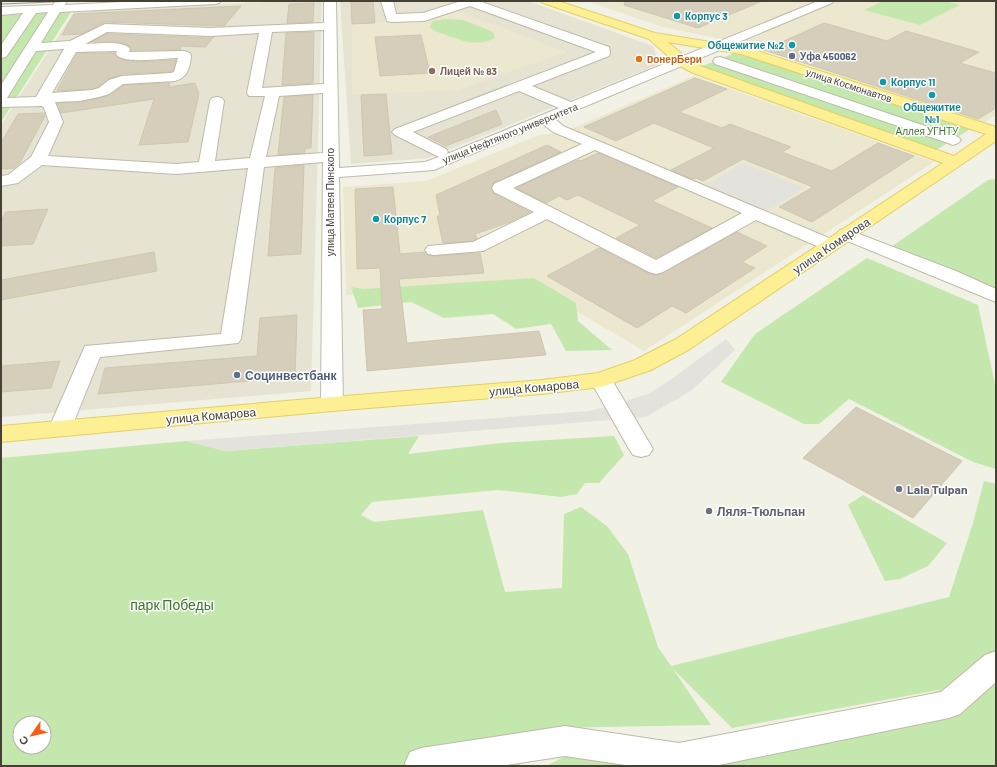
<svg xmlns="http://www.w3.org/2000/svg" width="997" height="767" font-family="Barlow,sans-serif">
  <rect width="100%" height="100%" fill="#f2f1e5"/>
  <g fill="#e6e3d3">
    <polygon points="294,1 322,1 311,391 1,417 1,125 75,10"/>
    <polygon points="340,1 528,1 653,46 659,64 429,158 351,164"/>
  </g>
  <g fill="#ece8cf">
    <polygon points="586,1 996,1 996,115 984,123 739,43 663,27"/>
    <polygon points="454,10 567,52 457,90 352,94 352,24 424,21"/>
    <polygon points="694,76 934,162 644,351 525,281 346,295 343,187 426,181 539,135 564,132"/>
  </g>
  <g fill="#c4e7ae" fill-rule="evenodd">
    <polygon points="883,1 945,1 960,5 920,25 864,10"/>
    <polygon points="73,9 1,122 1,12"/>
    <path d="M446 19 463 20 491 31 494 34 495 38C479 47 462 41 446 35 441 33 433 31 430 27L433 21Z"/>
    <polygon points="743,51 975,126 930,154 695,69 735,53"/>
    <polygon points="996,179 996,299 888,249 988,180"/>
    <polygon points="867,258 978,305 996,389 996,469 973,462 849,399 819,424 804,424 721,382 755,334"/>
    <polygon points="534,278 576,303 578,321 612,350 566,351 551,324 516,329 493,314 444,318 411,302 358,308 351,287 364,289"/>
    <path d="M419 436 408 454 501 443 614 436 624 455 599 483H585L577 494 561 497 498 490 372 502 361 515 374 522 483 510 505 592 562 588 564 514 581 507 607 526 628 554 658 647 671 666 949 597 973 523 984 481 996 484V766H546L570 754 797 733 944 689 732 728 673 669 711 725 546 728 519 766H1V458L186 441 226 451ZM20 723H44V747H20Z"/>
    <polygon points="863,495 947,543 928,566 900,579 885,581 848,505"/>
  </g>
  <g fill="#e3e2dd">
    <polygon points="743,163 805,188 767,211 706,184"/>
    <polygon points="726,339 735,350 691,391 646,417 226,451 186,441 589,411 617,404 650,393 670,380"/>
  </g>
  <g fill="#d4cebb" stroke="#cfc7ae">
    <polygon points="351,1 373,1 375,23 352,24"/>
    <polygon points="625,1 762,1 698,28 624,5"/>
    <polygon points="314,3 313,22 287,23 289,4"/>
    <polygon points="241,6 224,26 105,22 81,34 62,35 74,14"/>
    <polygon points="824,23 887,41 906,31 979,52 960,63 996,73 996,108 978,119 764,50"/>
    <polygon points="314,32 313,83 282,85 286,33"/>
    <polygon points="107,34 211,38 214,37 205,47 181,46 180,50 131,50 131,48 128,45 122,43 91,42"/>
    <polygon points="421,35 430,73 380,76 375,37"/>
    <polygon points="77,53 115,53 115,55 120,59 135,62 176,60 173,71 171,72 122,74 109,79 98,87 92,89 57,91"/>
    <polygon points="695,78 727,89 679,112 722,128 730,124 791,147 782,152 832,171 878,143 914,156 812,222 779,207 813,187 743,159 703,181 696,178 693,179 671,170 714,148 654,123 616,141 584,127"/>
    <polygon points="170,83 169,87 195,83 199,94 188,142 139,145 154,99 61,113 57,103 80,102 99,98 110,95 124,85"/>
    <polygon points="386,94 392,154 364,156 361,95"/>
    <polygon points="313,95 311,148 305,148 305,153 278,155 284,97"/>
    <polygon points="496,110 502,124 446,146 428,137"/>
    <polygon points="44,113 45,116 20,163 14,168 1,169 1,143 18,114"/>
    <polygon points="547,145 561,152 493,183 491,187 493,193 530,212 510,222 475,234 477,239 473,241 443,243 437,216 440,216 436,195"/>
    <polygon points="598,153 678,187 652,201 712,228 656,258 616,238 640,225 578,195 567,200 559,196 546,203 516,188 578,160 581,161"/>
    <polygon points="304,165 301,254 268,256 275,168"/>
    <polygon points="393,187 400,254 425,252 428,255 434,256 480,253 484,273 399,279 407,343 539,331 546,355 367,371 363,310 382,309 380,268 357,269 355,189"/>
    <polygon points="48,209 33,244 1,246 1,221 6,212"/>
    <polygon points="737,232 767,246 742,262 755,268 686,313 672,306 637,328 547,276 599,248 648,273 656,275 664,273"/>
    <polygon points="154,252 157,271 1,300 1,280"/>
    <polygon points="297,315 295,377 98,394 105,368 257,356 260,318"/>
    <polygon points="60,361 51,388 1,392 1,366"/>
    <polygon points="856,407 962,461 913,518 803,458"/>
  </g>
  <g fill="none" stroke-linecap="round" stroke-linejoin="round">
    <g stroke="#bebaa8" stroke-width="2">
      <g id="minor">
        <path d="M55 1H67L65 5 141 1H221L219 3 215 4 60 12 41 43 70 41 105 24 211 28 324 23V1H336L339 168 425 162 439 157 395 135 392 132 395 129 596 52 470 6 424 21 391 22 387 21 381 1H393L396 14 423 13 461 1H479L609 47 610 53 609 56 532 86 571 102 818 1H834L832 3 555 119 563 126 836 241 839 245 836 249 830 250 824 249 756 220 663 272 656 274 649 272 547 219 483 251 434 255 428 254 425 250 428 246 473 242 534 212 494 192 492 188 494 184 582 144 553 132 543 124 434 170 339 177 343 404 340 409 332 411 324 409 321 404 323 162 264 167 241 339 238 343 100 357 69 434 61 436 53 434 49 428 85 346 221 334 248 168 176 174 42 165 18 183 1 186V176L8 175 31 157 49 122 44 108 42 106 1 107V85L48 12 36 13 6 57 1 58V45L23 13 1 15V7L53 5ZM324 30V84L262 88 272 32ZM107 32 211 36 259 33 247 93 249 96H265L250 158 215 161 224 101 222 98 217 97 212 98 210 101 199 162 176 164 48 156 63 122 55 102 80 101 99 97 109 94 123 84 175 81C187 78 190 68 191 56L190 53 184 51 129 52 130 49C124 40 96 44 85 44ZM64 49 36 97 7 98 36 51ZM117 51 116 54C123 65 165 58 178 58L174 72 171 73 122 76 109 80 99 88 92 90 52 93 76 52ZM519 91 559 108 447 154 448 152 446 149 413 132ZM323 93V153L266 157 279 96ZM595 150 742 213 656 260 513 188Z"/>
        <polygon points="720,57 958,137 961,140 958,143 953,145 948,143 715,64 713,61 715,58"/>
        <polygon points="846,229 956,271 996,289 996,302 840,238 837,234 840,230"/>
        <polygon points="601,373 609,375 653,449 649,455 641,457 633,455 629,449 590,380 593,375"/>
        <polygon points="996,651 996,682 960,714 949,718 714,766 632,766 565,756 500,766 406,766 405,763 410,752 421,748 565,726 679,743 941,692 985,655"/>
      </g>
    </g>
    <g stroke="#e2d063" stroke-width="2">
      <path id="major" d="M541 1H558L655 33 748 48 996 127V141L690 349 651 370 601 387 542 394 332 411 1 442V426L332 397 542 380 598 373 635 360 676 339 943 163 693 73 678 65 649 39 543 3ZM668 42 741 54 986 134 954 156 703 67 688 59Z"/>
    </g>
    <use href="#minor" fill="#fff" fill-rule="evenodd"/>
    <use href="#major" fill="#fdf094" fill-rule="evenodd"/>
    <polyline stroke="#959595" stroke-width="1" points="1,4 76,1"/>
  </g>
  <g fill="#0f9aa8" stroke="#fff" stroke-width="1.5">
    <circle cx="677" cy="16" r="4"/>
    <circle cx="792" cy="45" r="4"/>
    <circle cx="883" cy="82" r="4"/>
    <circle cx="932" cy="95" r="4"/>
    <circle cx="376" cy="219" r="4"/>
  </g>
  <g fill="#5c6f8a" stroke="#fff" stroke-width="1.5">
    <circle cx="792" cy="56" r="4"/>
    <circle cx="237" cy="375" r="4"/>
  </g>
  <circle fill="#e8710a" stroke="#fff" stroke-width="1.5" cx="639" cy="59" r="4"/>
  <circle fill="#8d6e63" stroke="#fff" stroke-width="1.5" cx="432" cy="71" r="4"/>
  <g fill="#6b7280" stroke="#fff" stroke-width="1.5">
    <circle cx="899" cy="489" r="4"/>
    <circle cx="709" cy="511" r="4"/>
  </g>
  <g text-anchor="middle" dominant-baseline="central" stroke-width="3" stroke-linejoin="round" paint-order="stroke">
    <g font-size="10" font-weight="bold" fill="#0d838f" stroke="#fff" text-anchor="start">
      <text x="685" y="16">Корпус 3</text>
      <text x="784" y="45" text-anchor="end">Общежитие №2</text>
      <text x="891" y="82">Корпус 11</text>
      <text x="932" y="107" text-anchor="middle">Общежитие<tspan x="932" dy="12">№1</tspan></text>
      <text x="384" y="219">Корпус 7</text>
    </g>
    <g font-size="10" font-weight="bold" fill="#4e5e75" stroke="#fff" text-anchor="start">
      <text x="800" y="56">Уфа 450062</text>
    </g>
    <g font-size="10" font-weight="bold" fill="#c56008" stroke="#fff" text-anchor="start">
      <text x="647" y="59">DонерБери</text>
    </g>
    <g font-size="10" font-weight="bold" fill="#785e54" stroke="#fff" text-anchor="start">
      <text x="440" y="71">Лицей № 83</text>
    </g>
    <g font-size="10" fill="#454135" stroke="#fff">
      <text transform="translate(849 85) rotate(18)">улица Космонавтов</text>
      <text transform="translate(510 133) rotate(-22)">улица Нефтяного университета</text>
      <text transform="translate(330 202) rotate(-90)">улица Матвея Пинского</text>
    </g>
    <g font-size="10" fill="#3a7629" stroke="#fff">
      <text x="927" y="131">Аллея УГНТУ</text>
    </g>
    <g font-size="12" fill="#454135" stroke="#fff">
      <text transform="translate(831 245) rotate(-34)">улица Комарова</text>
      <text transform="translate(534 387) rotate(-5)">улица Комарова</text>
      <text transform="translate(211 415) rotate(-5)">улица Комарова</text>
    </g>
    <g font-size="12" font-weight="bold" fill="#4e5e75" stroke="#fff" text-anchor="start">
      <text x="245" y="375">Социнвестбанк</text>
    </g>
    <g font-size="12" font-weight="bold" fill="#5b616d" stroke="#fff" text-anchor="start">
      <text x="907" y="489">Lala Tulpan</text>
      <text x="717" y="511">Ляля-Тюльпан</text>
    </g>
    <g font-size="14" fill="#3a7629" stroke="#fff">
      <text x="172" y="604">парк Победы</text>
    </g>
  </g>
  <rect width="997" height="767" fill="none" stroke="#454135" stroke-width="4"/>
  <g transform="translate(32 735) rotate(236)"><circle r="19" fill="#ffffff" stroke="#b5b3ae"/>
  <path d="M0-3L7 15L0 10L-7 15Z" fill="#f85d17"/>
  <text y="-6" font-size="11" font-weight="bold" text-anchor="middle" fill="#454135">С</text>
  </g>
</svg>
